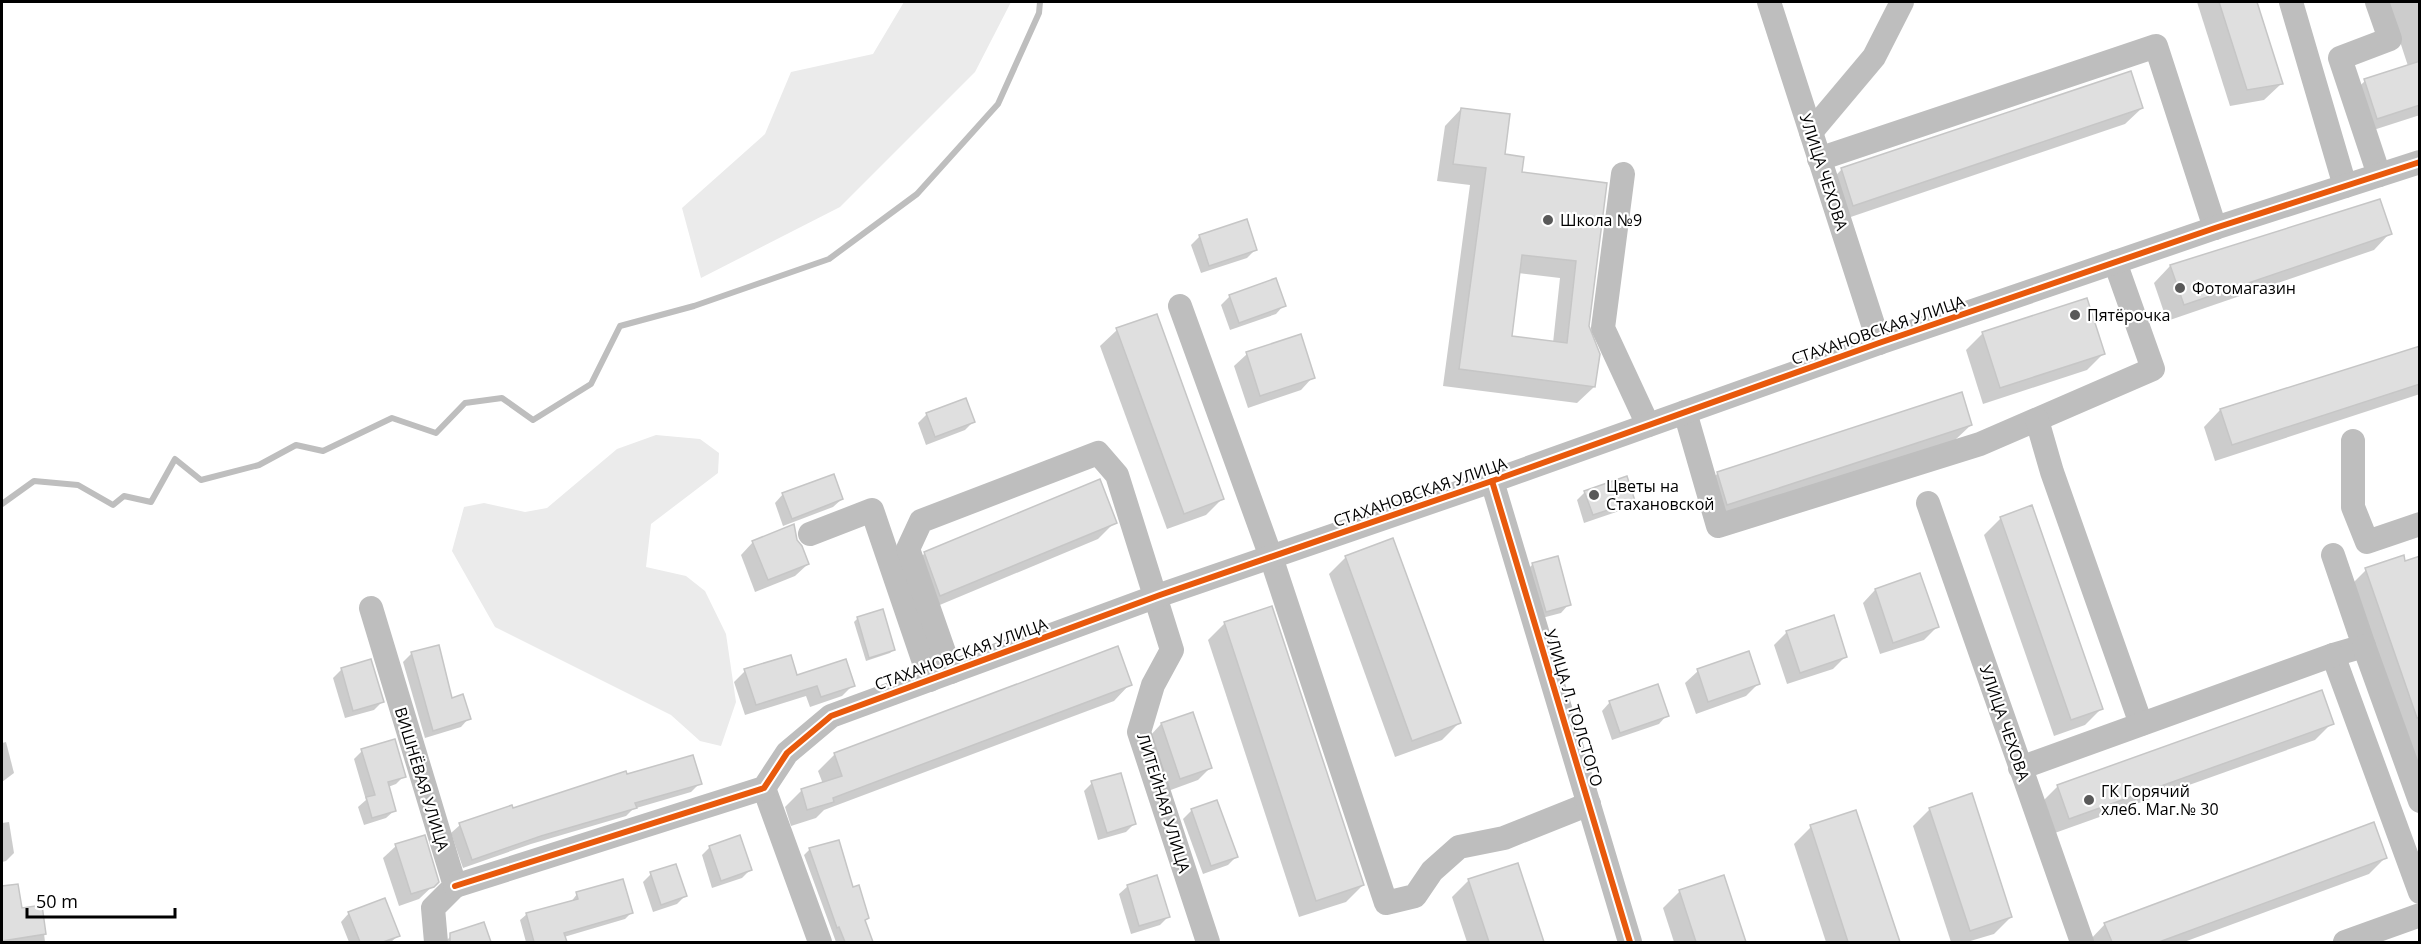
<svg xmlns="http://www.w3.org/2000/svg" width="2421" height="944" font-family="'Open Sans',sans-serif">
  <rect width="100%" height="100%" fill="#fff"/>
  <g fill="#ebebeb">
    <polygon points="904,2 1011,2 975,72 840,207 701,278 682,208 765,134 791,72 873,54"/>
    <polygon points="656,435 700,439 719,453 718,473 651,524 646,567 686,576 705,591 726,634 736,702 721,746 700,741 671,715 495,627 452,551 464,507 484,503 525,512 547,508 617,449"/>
  </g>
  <g fill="#0003" fill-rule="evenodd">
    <polygon points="2197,2 2255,2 2281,84 2264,100 2230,106"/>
    <polygon points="2389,2 2420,2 2420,115 2361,134 2349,96 2365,81 2408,66 2390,11"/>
    <polygon points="2130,72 2142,108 2125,124 1836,222 1825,187 1841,170"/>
    <path d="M1461 109 1520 173 1606 185 1587 326 1594 387 1577 403 1443 386 1470 185 1437 181 1445 126ZM1518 273 1560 278 1553 343 1511 338Z"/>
    <polygon points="2379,201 2390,233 2374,250 2167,321 2154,283 2170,266"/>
    <polygon points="1200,236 1255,250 1247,258 1201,273 1191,245"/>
    <polygon points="1230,296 1284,305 1276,314 1230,330 1221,305"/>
    <polygon points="1117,330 1222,499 1206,515 1167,529 1100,346"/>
    <polygon points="1983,333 2104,353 2087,370 1983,404 1966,350"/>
    <polygon points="2420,347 2420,394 2215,461 2204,427 2220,410"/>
    <polygon points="1247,354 1313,377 1301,390 1248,408 1234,366"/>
    <polygon points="965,400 973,422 965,430 926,445 918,423 926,415"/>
    <polygon points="1971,425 1954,441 1710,521 1701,490 1718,473"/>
    <polygon points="1585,492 1634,501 1625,509 1584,523 1577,500"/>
    <polygon points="783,494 842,499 833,507 783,526 775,503"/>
    <polygon points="2001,518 2101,709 2085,725 2054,736 1984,535"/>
    <polygon points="1115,522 1098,539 923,612 908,570 925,553"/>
    <polygon points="796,540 808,564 795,576 755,592 741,555 753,542"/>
    <polygon points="1392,540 1459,723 1442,740 1395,757 1329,574 1345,558"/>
    <polygon points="2420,557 2420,788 2349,587 2366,570"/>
    <polygon points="1533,564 1569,604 1561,613 1538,619 1525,572"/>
    <polygon points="1919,575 1937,627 1924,640 1880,654 1863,603 1875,590"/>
    <polygon points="858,618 894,649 890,653 866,661 854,622"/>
    <polygon points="1225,623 1363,885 1346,902 1299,917 1208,640"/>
    <polygon points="1787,632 1845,657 1833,669 1787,684 1774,645"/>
    <polygon points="1117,648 1130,684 1114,701 824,810 816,818 791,826 785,807 802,790 823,784 818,771 834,755"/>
    <polygon points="412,653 469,718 461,727 425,738 403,662"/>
    <polygon points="342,669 383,701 374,710 345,718 333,678"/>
    <polygon points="745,671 796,677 853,685 842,696 810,707 806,696 745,715 734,682"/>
    <polygon points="1698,671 1758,684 1746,696 1696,714 1685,683"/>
    <polygon points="1610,702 1667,715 1659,724 1612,740 1602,711"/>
    <polygon points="2332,723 2315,740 2052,834 2041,803 2058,786"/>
    <polygon points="1161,724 1211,767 1198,780 1168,791 1149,737"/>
    <polygon points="6,742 14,773 2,782 2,743"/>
    <polygon points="362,751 404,776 396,784 388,787 395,810 386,818 364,825 358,807 366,800 354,759"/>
    <polygon points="626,776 700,783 691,792 633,809 626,816 531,844 463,868 451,833 460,825"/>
    <polygon points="1092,783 1134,824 1126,832 1098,840 1084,791"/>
    <polygon points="1930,809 2011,917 1994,934 1967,942 1951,942 1913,826"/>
    <polygon points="1192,810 1236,857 1228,865 1203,874 1183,819"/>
    <polygon points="1855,812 1899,942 1826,942 1794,844 1811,827"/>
    <polygon points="9,822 14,853 6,861 2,862 2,823"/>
    <polygon points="396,846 437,882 419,899 399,906 383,858"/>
    <polygon points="710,847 750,870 742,878 712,888 702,855"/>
    <polygon points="810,849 852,889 867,918 864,921 871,942 836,942 804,855"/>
    <polygon points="2386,857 2369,874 2184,942 2089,941 2105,924"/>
    <polygon points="1517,865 1543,942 1467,942 1452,897 1469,880"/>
    <polygon points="651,874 685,896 677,904 653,912 643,882"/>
    <polygon points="1723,877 1744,942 1674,942 1663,908 1680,891"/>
    <polygon points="17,886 21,910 41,907 45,942 2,942 2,888"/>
    <polygon points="1128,886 1168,917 1160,925 1131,934 1119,894"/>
    <polygon points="577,894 631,913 625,919 564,937 565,942 526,942 520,920 527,914 571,902"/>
    <polygon points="349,913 399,935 391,942 349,942 341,922"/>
    <polygon points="483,924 489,942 445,942 453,934"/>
  </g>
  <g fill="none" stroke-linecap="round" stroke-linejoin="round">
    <polyline stroke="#bebebe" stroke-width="6" points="2,504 34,481 78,485 113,505 124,496 151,502 175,459 201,480 259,465 296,445 323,451 392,418 436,433 465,403 502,398 533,420 591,384 620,326 694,306 829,259 917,194 998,104 1039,13 1040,2"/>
  </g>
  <g fill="#dfdfdf" stroke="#c6c6c6" stroke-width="1.5" fill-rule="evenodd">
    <polygon points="2219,2 2257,2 2283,84 2247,90"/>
    <polygon points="2420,61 2420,105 2377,119 2364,79"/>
    <polygon points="2131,71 2143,108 1853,206 1841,168"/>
    <path d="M1461 108 1510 114 1505 154 1524 157 1522 172 1607 183 1589 326 1600 354 1595 387 1459 369 1486 168 1453 164ZM1522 255 1576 261 1567 343 1512 336Z"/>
    <polygon points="2380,199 2392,234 2184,305 2170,265"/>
    <polygon points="1247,219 1257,250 1209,266 1199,235"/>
    <polygon points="1276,278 1286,306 1239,323 1229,295"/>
    <polygon points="2087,298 2105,354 2000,388 1982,332"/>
    <polygon points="1157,314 1224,499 1184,514 1116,328"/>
    <polygon points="1301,334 1315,378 1260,396 1246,352"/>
    <polygon points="2420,346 2420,384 2232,445 2220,409"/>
    <polygon points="1962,392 1972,425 1727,505 1717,472"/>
    <polygon points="966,398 975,422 935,437 926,413"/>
    <polygon points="834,474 843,499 792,519 782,493"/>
    <polygon points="1627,476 1635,501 1593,515 1584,491"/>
    <polygon points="1100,479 1117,523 940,596 924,552"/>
    <polygon points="2032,505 2103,709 2071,720 2000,517"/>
    <polygon points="794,524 797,540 802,546 809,564 768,580 752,541"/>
    <polygon points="1393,538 1461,723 1412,741 1345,556"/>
    <polygon points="2404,555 2405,561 2420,556 2420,717 2417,718 2365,568"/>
    <polygon points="1558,556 1571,605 1546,612 1532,563"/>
    <polygon points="1920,573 1939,627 1893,643 1875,589"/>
    <polygon points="1272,606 1364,885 1316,901 1224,622"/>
    <polygon points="883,609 895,650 869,658 857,617"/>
    <polygon points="1834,615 1847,657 1800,673 1786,631"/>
    <polygon points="439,645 452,698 463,694 471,719 433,731 411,652"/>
    <polygon points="1118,646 1132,685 833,798 834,802 807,810 801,789 842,776 834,753"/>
    <polygon points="1749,651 1760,684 1708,702 1697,669"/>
    <polygon points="791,655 797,675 846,659 855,686 821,697 817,686 756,705 744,669"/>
    <polygon points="371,659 384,702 353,711 341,668"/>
    <polygon points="1658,684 1669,716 1620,733 1609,701"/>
    <polygon points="2322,690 2334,724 2069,819 2057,785"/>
    <polygon points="1193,712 1212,768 1180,779 1161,723"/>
    <polygon points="395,739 406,777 388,782 396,811 372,818 366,797 375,795 361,749"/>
    <polygon points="693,755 702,784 635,803 637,808 541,836 472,860 459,823 512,805 513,808 626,771 627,774"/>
    <polygon points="1121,773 1136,824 1107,833 1091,781"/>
    <polygon points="1972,793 2012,917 1970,931 1929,808"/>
    <polygon points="1217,800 1238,857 1211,866 1191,809"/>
    <polygon points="1856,810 1900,942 1848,942 1810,825"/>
    <polygon points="2374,822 2387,858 2159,942 2112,942 2104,923"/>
    <polygon points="425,835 439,882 434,887 411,894 395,844"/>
    <polygon points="740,835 752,870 721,881 709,846"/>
    <polygon points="839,840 853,887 859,885 869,918 865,920 873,942 845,942 839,927 837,928 809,848"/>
    <polygon points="1518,863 1544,942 1489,942 1468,879"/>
    <polygon points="676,864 687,896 661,905 650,872"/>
    <polygon points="1157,875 1170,917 1139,926 1127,885"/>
    <polygon points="1724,875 1746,942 1696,942 1679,890"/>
    <polygon points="623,879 633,913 564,933 567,942 534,942 526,913 578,899 576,892"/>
    <polygon points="18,884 22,908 42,905 46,934 2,941 2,886"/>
    <polygon points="385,898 400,936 383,942 360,942 348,912"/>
    <polygon points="484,922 491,942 450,942 450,933"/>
  </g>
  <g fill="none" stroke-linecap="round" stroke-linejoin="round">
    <g stroke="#bebebe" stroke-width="24">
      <polyline points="1769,2 1879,343"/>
      <polyline points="2291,2 2345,186"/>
      <polyline points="2377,2 2390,39 2340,58 2379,175"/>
      <polyline points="1811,132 1874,57 1902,2"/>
      <polyline points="1819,159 2156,46 2215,228"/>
      <polyline points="1623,174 1603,328 1648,425"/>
      <polyline points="1180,306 1271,557 1386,903 1415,896 1432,871 1459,847 1504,838 1589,804"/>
      <polyline points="1685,412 1718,526 1980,444 2153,369 2115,262"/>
      <polyline points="2037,420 2052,472 2141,724"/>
      <polyline points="2353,441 2353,507 2367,542 2420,524"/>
      <polyline points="1492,481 1630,942"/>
      <polyline points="1928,503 2082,942"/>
      <polyline points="810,534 872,510 930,680"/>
      <polyline points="2333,555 2364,646 2333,655 2420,892"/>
      <polyline points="371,608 455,886 433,908 436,942"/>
      <polyline points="2364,646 2420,801"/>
      <polyline points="951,672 908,549 921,521 1098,453 1117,475 1172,650 1153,685 1139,732 1208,942"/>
      <polyline points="2020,768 2333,655"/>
      <polyline points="764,788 820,942"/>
      <polyline points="455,886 764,788 787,753 831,716 1160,595 1492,481 1879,343 2215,228 2420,162"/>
      <polyline points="2345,942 2420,915"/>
    </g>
    <g stroke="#fff" stroke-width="10">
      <g id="cycleway">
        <polyline points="1492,481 1630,942"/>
        <polyline points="455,886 764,788 787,753 831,716 1160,595 1492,481 1879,343 2215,228 2420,162"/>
      </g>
    </g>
    <use href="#cycleway" stroke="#e8590c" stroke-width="6"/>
  </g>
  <g fill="#595959" stroke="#fff" stroke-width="2">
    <circle cx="1548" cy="220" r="6"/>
    <circle cx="2180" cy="288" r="6"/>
    <circle cx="2075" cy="315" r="6"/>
    <circle cx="1594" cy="495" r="6"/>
    <circle cx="2089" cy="800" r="6"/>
  </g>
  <g text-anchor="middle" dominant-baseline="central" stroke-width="4.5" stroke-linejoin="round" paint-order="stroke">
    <g font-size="16" fill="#000" stroke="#fff">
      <text transform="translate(1824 172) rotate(72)">УЛИЦА ЧЕХОВА</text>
      <text transform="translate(1878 330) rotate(-19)">СТАХАНОВСКАЯ УЛИЦА</text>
      <text transform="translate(1420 492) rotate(-19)">СТАХАНОВСКАЯ УЛИЦА</text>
      <text transform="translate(961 654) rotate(-20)">СТАХАНОВСКАЯ УЛИЦА</text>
      <text transform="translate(1574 708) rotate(73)">УЛИЦА Л. ТОЛСТОГО</text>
      <text transform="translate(2005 723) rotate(71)">УЛИЦА ЧЕХОВА</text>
      <text transform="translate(422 779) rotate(73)">ВИШНЁВАЯ УЛИЦА</text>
      <text transform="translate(1164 803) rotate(73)">ЛИТЕЙНАЯ УЛИЦА</text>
    </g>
    <g font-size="16" fill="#000" stroke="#fff" text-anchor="start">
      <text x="1560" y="220">Школа №9</text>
      <text x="2192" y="288">Фотомагазин</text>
      <text x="2087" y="315">Пятёрочка</text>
      <text x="1606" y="486">Цветы на<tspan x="1606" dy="18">Стахановской</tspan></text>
      <text x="2101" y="791">ГК Горячий<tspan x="2101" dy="18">хлеб. Маг.№ 30</tspan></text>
    </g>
  </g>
  <rect width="2421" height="944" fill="none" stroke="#000000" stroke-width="6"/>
  <path d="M27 908v9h148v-9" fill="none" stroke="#000000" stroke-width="3"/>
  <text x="36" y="908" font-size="18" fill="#000000" stroke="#ffffff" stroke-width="4.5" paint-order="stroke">50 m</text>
</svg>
